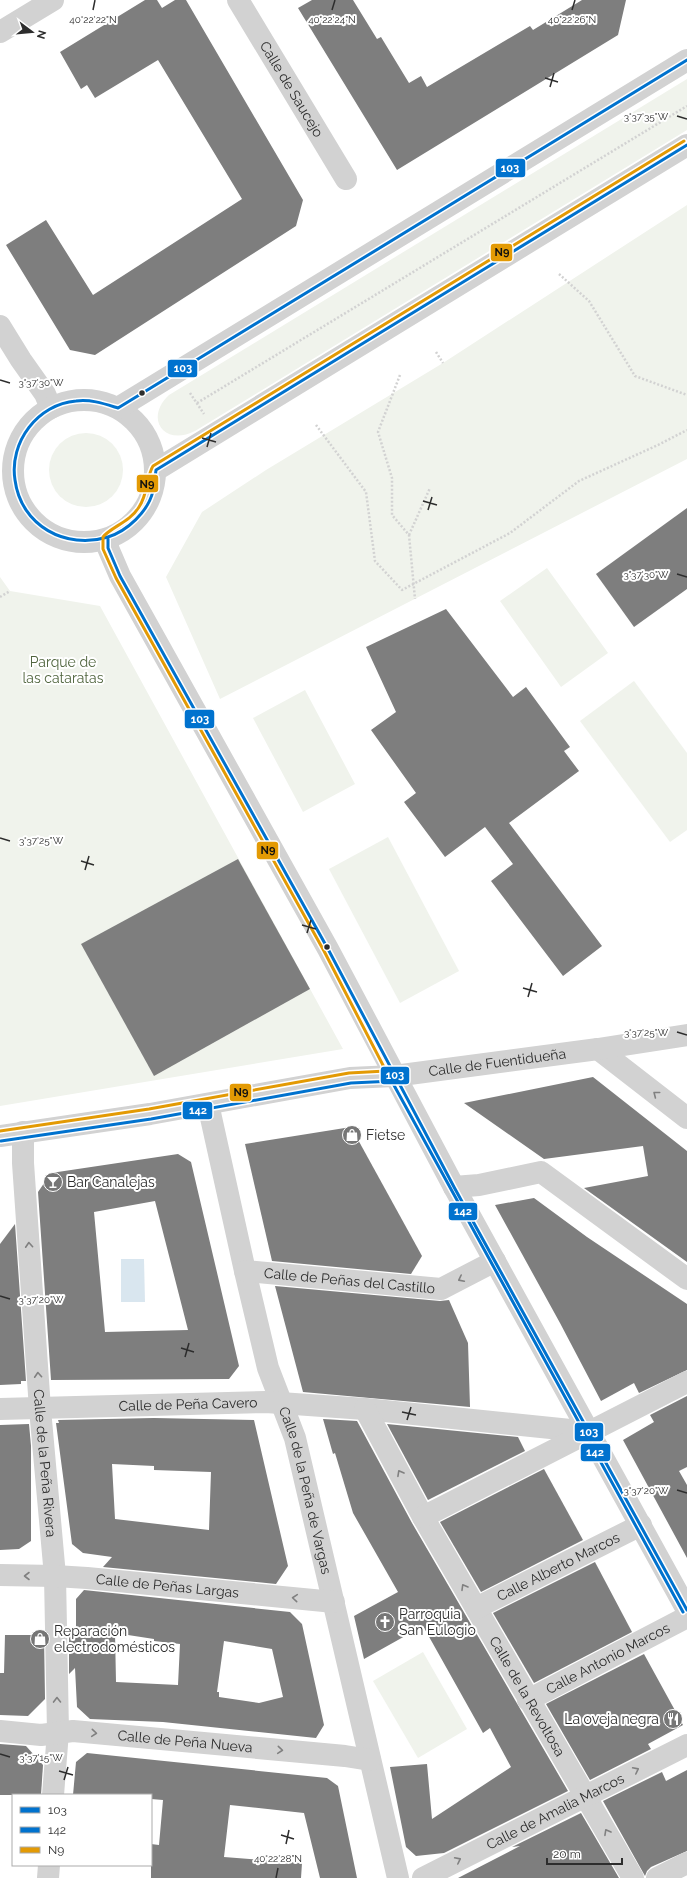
<svg xmlns="http://www.w3.org/2000/svg" width="687" height="1878" font-family="Raleway,sans-serif">
  <rect width="100%" height="100%" fill="#fff"/>
  <g fill="#f0f3ec">
    <path d="M687 79V130L195 431C164 447 144 418 169 395Z"/>
    <polygon points="687,205 687,459 220,699 166,577 202,512 266,470 443,363"/>
    <circle cx="86" cy="470" r="37"/>
    <polygon points="547,568 608,653 561,687 500,601"/>
    <polygon points="0,577 10,591 100,606 343,1049 0,1106"/>
    <polygon points="634,681 687,753 687,830 670,842 580,721"/>
    <polygon points="305,690 355,784 303,812 253,718"/>
    <polygon points="388,837 459,971 400,1003 329,869"/>
    <polygon points="423,1652 467,1729 418,1758 373,1681"/>
  </g>
  <polygon fill="#d9e6ef" points="121,1259 144,1259 145,1302 121,1302"/>
  <g fill="#7e7e7e" fill-rule="evenodd">
    <polygon points="145,0 157,0 162,8 175,0 186,0 303,200 296,226 95,355 70,350 6,245 46,220 93,295 242,199 158,60 95,98 87,85 81,89 60,52"/>
    <polygon points="312,0 353,0 377,39 381,37 409,83 421,76 427,87 530,26 533,30 582,0 626,0 618,35 397,170 298,8"/>
    <polygon points="687,508 687,589 634,627 596,574"/>
    <polygon points="446,609 513,697 526,687 570,747 564,751 579,771 509,823 602,946 563,976 491,881 513,864 485,827 445,857 404,802 416,793 371,730 396,712 366,647"/>
    <polygon points="238,859 310,989 154,1076 81,944"/>
    <polygon points="593,1077 687,1151 687,1262 584,1188 648,1176 643,1146 544,1159 464,1103"/>
    <polygon points="351,1127 422,1256 411,1274 272,1261 245,1144"/>
    <path d="M178 1154 191 1162 239 1366 229 1379 51 1380 38 1192 51 1173ZM155 1201 188 1330 105 1332 94 1212Z"/>
    <polygon points="534,1198 587,1237 687,1304 687,1370 639,1393 634,1383 601,1401 560,1323 495,1205"/>
    <polygon points="15,1224 26,1381 21,1381 21,1384 0,1385 0,1244"/>
    <polygon points="275,1286 440,1301 449,1300 468,1343 470,1407 303,1392"/>
    <polygon points="687,1396 687,1467 679,1471 687,1485 687,1558 623,1440 654,1422 650,1415"/>
    <path d="M154 1418 254 1420 288 1566 276 1584 103 1567 112 1557 83 1553 72 1544 56 1423H59L58 1420ZM112 1464 154 1466V1470L211 1472 209 1530 115 1519Z"/>
    <polygon points="323,1419 357,1421 412,1523 568,1791 444,1853 416,1856 406,1847 390,1767 427,1764 432,1819 511,1767 490,1728 483,1733 423,1626 364,1659 354,1616 398,1592 353,1513 335,1453 333,1454"/>
    <polygon points="29,1424 31,1446 31,1541 19,1549 0,1550 0,1425"/>
    <polygon points="387,1424 518,1437 525,1451 428,1500"/>
    <polygon points="544,1469 583,1540 481,1592 440,1522"/>
    <polygon points="595,1562 632,1632 534,1683 493,1613"/>
    <path d="M84 1590 290 1612 302 1624 324 1725 316 1738 163 1722 90 1719 77 1707 75 1668 69 1674V1634H76V1599ZM115 1633 154 1639V1641L180 1644 178 1685 116 1682ZM224 1641 272 1649 283 1697 259 1703 219 1697V1692H217Z"/>
    <polygon points="5,1635 44,1635 45,1699 28,1716 0,1715 0,1673 4,1673"/>
    <polygon points="644,1654 683,1725 648,1744 651,1749 590,1780 546,1704"/>
    <polygon points="0,1744 26,1746 43,1765 41,1795 0,1795"/>
    <polygon points="87,1753 327,1778 338,1786 357,1878 320,1878 304,1813 230,1805 224,1857 302,1863 301,1878 151,1878 151,1844 159,1845 163,1800 151,1799 151,1795 73,1795 76,1762"/>
    <polygon points="687,1770 687,1851 651,1867 647,1871 645,1876 603,1801 662,1772 666,1781"/>
    <polygon points="581,1813 619,1878 458,1878 520,1846 512,1847"/>
  </g>
  <g fill="none" stroke-linecap="round" stroke-linejoin="round">
    <g stroke="#d2d2d2" stroke-width="2.5" stroke-dasharray="2 2" stroke-linecap="butt">
      <polyline points="559,274 589,301 635,376 687,395"/>
      <polyline points="436,352 443,363"/>
      <polyline points="400,375 378,432 392,478 392,515 409,535 415,599"/>
      <polyline points="190,393 204,414"/>
      <polyline points="197,403 687,106"/>
      <polyline points="316,425 366,492 375,561 402,590 510,533 579,481 658,445 687,430"/>
      <polyline points="409,535 430,488"/>
      <polyline points="0,597 10,591"/>
    </g>
    <g stroke="#d2d2d2" stroke-width="22">
      <path id="s1" d="M238 0 346 179"/>
      <polyline points="0,32 53,0"/>
      <polyline points="0,326 21,360 45,394 51,408"/>
      <circle cx="84" cy="471" r="71"/>
      <polyline points="118,408 687,60"/>
      <polyline points="156,470 687,145"/>
      <polyline points="108,539 108,548 120,576 328,949 454,1187 687,1610"/>
      <polyline points="598,1049 687,1118"/>
      <path id="s2" d="M208 1104 245 1271 268 1368 295 1438 398 1878"/>
      <path id="s3" d="M23 1132V1163L40 1409 55 1576 58 1732 53 1795"/>
      <path id="s4" d="M0 1136 150 1114 350 1078 394 1076 598 1049 687 1035"/>
      <polyline points="454,1187 479,1185 541,1172 687,1279"/>
      <path id="s5" d="M245 1271 441 1289 495 1261"/>
      <path id="s6" d="M0 1409 266 1402 365 1409 590 1432"/>
      <path id="s7" d="M365 1409 423 1517 633 1878"/>
      <polyline points="423,1517 687,1382"/>
      <path id="s8" d="M0 1575 55 1576 87 1578 334 1602"/>
      <path id="s9" d="M476 1608 641 1525"/>
      <path id="s10" d="M528 1700 687 1617"/>
      <path id="s11" d="M0 1731 41 1735 73 1731 345 1756 370 1760"/>
      <polyline points="48,1878 49,1865"/>
      <path id="s12" d="M423 1878 687 1745"/>
      <polyline points="657,1878 687,1863"/>
    </g>
    <g stroke="#fff" stroke-width="6">
      <g id="bus-1">
        <path d="M687 60 118 408C105 404 91 399 76 401 38 404 9 442 15 480 21 526 66 550 108 537 127 531 148 512 153 491 155 484 155 477 156 470L687 145"/>
        <polyline points="108,539 108,548 120,576 328,949 454,1187 687,1610"/>
      </g>
    </g>
    <g stroke="#fff" stroke-width="6">
      <g id="bus-2">
        <polyline points="390,1078 683,1612"/>
        <polyline points="1,1141 151,1119 351,1083 394,1081"/>
      </g>
    </g>
    <g stroke="#fff" stroke-width="6">
      <path id="bus-3" d="M0 1131 149 1109 349 1073 386 1071 324 951 116 578 103 549V537C111 527 130 522 139 507 148 494 147 475 153 466L684 141"/>
    </g>
    <use href="#bus-1" stroke="#0072ce" stroke-width="3"/>
    <use href="#bus-2" stroke="#0072ce" stroke-width="3"/>
    <use href="#bus-3" stroke="#e39a04" stroke-width="3"/>
  </g>
  <defs><path id="oneway-chevron" d="M-2-3.5L2.5 0L-2 3.5" fill="none" stroke-width="1.6" stroke-linecap="round" stroke-linejoin="round"/></defs>
  <g stroke="#808080">
    <use href="#oneway-chevron" transform="translate(656 1094) rotate(-142)"/>
    <use href="#oneway-chevron" transform="translate(29 1245) rotate(-94)"/>
    <use href="#oneway-chevron" transform="translate(461 1279) rotate(153)"/>
    <use href="#oneway-chevron" transform="translate(38 1375) rotate(-94)"/>
    <use href="#oneway-chevron" transform="translate(400 1473) rotate(-119)"/>
    <use href="#oneway-chevron" transform="translate(27 1576) rotate(-180)"/>
    <use href="#oneway-chevron" transform="translate(464 1587) rotate(-120)"/>
    <use href="#oneway-chevron" transform="translate(295 1598) rotate(-175)"/>
    <use href="#oneway-chevron" transform="translate(57 1700) rotate(-91)"/>
    <use href="#oneway-chevron" transform="translate(94 1733) rotate(5)"/>
    <use href="#oneway-chevron" transform="translate(280 1750) rotate(5)"/>
    <use href="#oneway-chevron" transform="translate(636 1770) rotate(-27)"/>
    <use href="#oneway-chevron" transform="translate(607 1832) rotate(-119)"/>
    <use href="#oneway-chevron" transform="translate(458 1860) rotate(-27)"/>
  </g>
  <path fill="none" stroke="#2d2d2d" stroke-width="1.5" d="M93 10 95 0M332 10 335 0M572 10 575 0M545 78 558 82M550 87 554 73M677 116 687 119M0 380 10 383M202 438 216 442M207 447 211 433M423 501 437 505M428 510 432 497M677 574 687 577M0 838 10 841M81 861 94 865M85 870 89 856M302 925 316 929M307 933 311 920M523 988 537 992M528 997 532 983M677 1032 687 1035M0 1296 10 1299M181 1348 194 1352M185 1357 189 1343M402 1412 416 1415M407 1420 411 1407M677 1490 687 1493M0 1754 10 1757M59 1771 73 1775M64 1780 68 1767M281 1835 294 1839M286 1844 289 1830M276 1878 278 1868"/>
  <defs>
    <g id="shop-disc" transform="scale(1)"><circle r="9.5" fill="#767676" stroke="#fff"/><path d="M-5-2.5h2.3a2.7 3.5 0 0 1 5.4 0H5L5.5 6h-11ZM-1.5-2.5h3a1.5 2.3 0 0 0-3 0Z" fill="#fff"/></g>
    <g id="bar-disc" transform="scale(1)"><circle r="9.5" fill="#767676" stroke="#fff"/><path d="M-6-5H6L.8 .8V4.5H3.5V6h-7V4.5H-.8V.8Z" fill="#fff"/></g>
    <g id="church-disc" transform="scale(1)"><circle r="9.5" fill="#767676" stroke="#fff"/><path d="M-1.2-6h2.4v3.5h3.3v2.4h-3.3V6h-2.4V-.1h-3.3v-2.4h3.3Z" fill="#fff"/></g>
    <g id="restaurant-disc" transform="scale(1)"><circle r="9.5" fill="#767676" stroke="#fff"/><path d="M-5-6h1v4h1v-4h1v4h1v-4h1v5L-1.5 .5V6h-2V.5L-5-1ZM5-6V6H3V1.5H1.5Q1.5-4 5-6Z" fill="#fff"/></g>
  </defs>
  <g fill-rule="evenodd">
    <use href="#shop-disc" x="352" y="1135"/>
    <use href="#bar-disc" x="53" y="1182"/>
    <use href="#church-disc" x="385" y="1622"/>
    <use href="#shop-disc" x="40" y="1639"/>
    <use href="#restaurant-disc" x="673" y="1719"/>
  </g>
  <g fill="#2d2d2d" stroke="#fff" stroke-width="1.5">
    <circle cx="142" cy="393" r="3.5"/>
    <circle cx="327" cy="947" r="3.5"/>
  </g>
  <g text-anchor="middle" dominant-baseline="central" stroke-width="4" stroke-linejoin="round" paint-order="stroke">
    <g font-size="14" fill="#2d2d2d" stroke="#fff">
      <text stroke="none"><textPath href="#s1" startOffset="104">Calle de Saucejo</textPath></text>
      <text stroke="none"><textPath href="#s4" startOffset="503">Calle de Fuentidueña</textPath></text>
      <text stroke="none"><textPath href="#s5" startOffset="105">Calle de Peñas del Castillo</textPath></text>
      <text stroke="none"><textPath href="#s6" startOffset="188">Calle de Peña Cavero</textPath></text>
      <text stroke="none"><textPath href="#s3" startOffset="332">Calle de la Peña Rivera</textPath></text>
      <text stroke="none"><textPath href="#s2" startOffset="399">Calle de la Peña de Vargas</textPath></text>
      <text stroke="none"><textPath href="#s9" startOffset="92">Calle Alberto Marcos</textPath></text>
      <text stroke="none"><textPath href="#s8" startOffset="168">Calle de Peñas Largas</textPath></text>
      <text stroke="none"><textPath href="#s10" startOffset="90">Calle Antonio Marcos</textPath></text>
      <text stroke="none"><textPath href="#s7" startOffset="330">Calle de la Revoltosa</textPath></text>
      <text stroke="none"><textPath href="#s11" startOffset="186">Calle de Peña Nueva</textPath></text>
      <text stroke="none"><textPath href="#s12" startOffset="148">Calle de Amalia Marcos</textPath></text>
    </g>
    <g font-size="14" fill="#50653e" stroke="#fff">
      <text x="63" y="662">Parque de<tspan x="63" dy="16">las cataratas</tspan></text>
    </g>
    <g font-size="14" fill="#2d2d2d" stroke="#fff" text-anchor="start">
      <text x="366" y="1135">Fietse</text>
      <text x="67" y="1182">Bar Canalejas</text>
      <text x="399" y="1614">Parroquia<tspan x="399" dy="16">San Eulogio</tspan></text>
      <text x="54" y="1631">Reparación<tspan x="54" dy="16">electrodomésticos</tspan></text>
      <text x="659" y="1719" text-anchor="end">La oveja negra</text>
    </g>
  </g>
  <g font-size="10" text-anchor="middle" fill="#2d2d2d" stroke="#fff" stroke-width="4" stroke-linejoin="round" paint-order="stroke">
    <text x="93" y="23">40°22'22"N</text>
    <text x="332" y="23">40°22'24"N</text>
    <text x="572" y="23">40°22'26"N</text>
    <text x="646" y="120">3°37'35"W</text>
    <text x="41" y="386">3°37'30"W</text>
    <text x="646" y="578">3°37'30"W</text>
    <text x="41" y="844">3°37'25"W</text>
    <text x="646" y="1036">3°37'25"W</text>
    <text x="41" y="1303">3°37'20"W</text>
    <text x="646" y="1494">3°37'20"W</text>
    <text x="41" y="1761">3°37'15"W</text>
    <text x="278" y="1862">40°22'28"N</text>
  </g>
  <g stroke="#fff" stroke-width="1.5">
    <rect x="495" y="158" width="31" height="20" rx="4" fill="#0072ce"/>
    <rect x="490" y="243" width="23" height="19" rx="4" fill="#e39a04"/>
    <rect x="167" y="359" width="31" height="19" rx="4" fill="#0072ce"/>
    <rect x="136" y="474" width="23" height="19" rx="4" fill="#e39a04"/>
    <rect x="184" y="709" width="31" height="20" rx="4" fill="#0072ce"/>
    <rect x="256" y="841" width="23" height="19" rx="4" fill="#e39a04"/>
    <rect x="380" y="1066" width="30" height="19" rx="4" fill="#0072ce"/>
    <rect x="229" y="1083" width="23" height="19" rx="4" fill="#e39a04"/>
    <rect x="182" y="1101" width="31" height="19" rx="4" fill="#0072ce"/>
    <rect x="448" y="1202" width="30" height="19" rx="4" fill="#0072ce"/>
    <rect x="574" y="1422" width="30" height="20" rx="4" fill="#0072ce"/>
    <rect x="580" y="1443" width="31" height="19" rx="4" fill="#0072ce"/>
  </g>
  <g font-size="11" text-anchor="middle" font-weight="bold" fill="#fff">
    <text x="510" y="172">103</text>
    <text x="183" y="372">103</text>
    <text x="200" y="723">103</text>
    <text x="395" y="1079">103</text>
    <text x="198" y="1114">142</text>
    <text x="463" y="1215">142</text>
    <text x="589" y="1436">103</text>
    <text x="595" y="1456">142</text>
  </g>
  <g font-size="11" text-anchor="middle" font-weight="bold" fill="#111">
    <text x="502" y="256">N9</text>
    <text x="147" y="488">N9</text>
    <text x="268" y="854">N9</text>
    <text x="241" y="1096">N9</text>
  </g>
  <rect x="12" y="1794" width="140" height="72" fill="#ffffff" stroke="#ababab"/>
  <rect x="20" y="1807" width="20" height="6" fill="#0072ce" stroke="#ababab"/>
  <text x="48" y="1814" font-size="12" fill="#2d2d2d">103</text>
  <rect x="20" y="1827" width="20" height="6" fill="#0072ce" stroke="#ababab"/>
  <text x="48" y="1834" font-size="12" fill="#2d2d2d">142</text>
  <rect x="20" y="1847" width="20" height="6" fill="#e39a04" stroke="#ababab"/>
  <text x="48" y="1854" font-size="12" fill="#2d2d2d">N9</text>
  <g transform="translate(32 32) rotate(106)" stroke="#ffffff" stroke-width="3" paint-order="stroke">
  <path d="M0-3L7 15L0 10L-7 15Z" fill="#2d2d2d"/>
  <text y="-6" font-size="11" font-weight="bold" text-anchor="middle" fill="#2d2d2d">N</text>
  </g>
  <path d="M547 1858v6h75v-6" fill="none" stroke="#2d2d2d" stroke-width="2"/>
  <text x="553" y="1858" font-size="12" fill="#2d2d2d" stroke="#ffffff" stroke-width="3" paint-order="stroke">20 m</text>
</svg>
